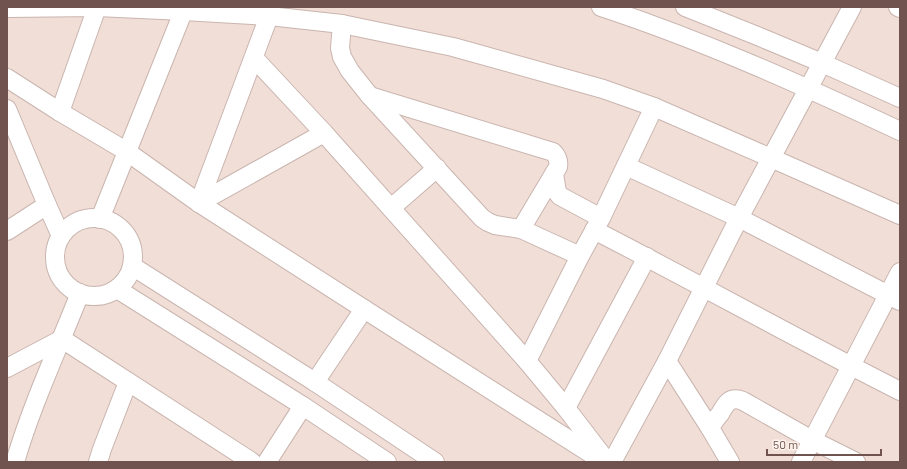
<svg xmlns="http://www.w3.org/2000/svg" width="907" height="469" font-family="Barlow,sans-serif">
  <rect width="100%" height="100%" fill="#f9eee7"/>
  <rect fill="#f0ded7" x="7" y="7" width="893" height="455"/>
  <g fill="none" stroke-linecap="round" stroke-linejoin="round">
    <g stroke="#cab5af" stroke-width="20">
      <g id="minor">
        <path d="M601 7C704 41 802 85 900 131"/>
        <polyline points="685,7 760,37 822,63 900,98"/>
        <polyline points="898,7 900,8"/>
        <polyline points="7,8 97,7 183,11 269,16 342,24 453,47 603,89 654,107 771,158 900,215"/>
        <polyline points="342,24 340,48 342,57 350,71 369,95 482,218 488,222 495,225 521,229 580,256"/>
        <polyline points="254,58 324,133 527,361 566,408 602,455"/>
        <polyline points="7,78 60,112 126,151 199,203 364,309 604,462"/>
        <path d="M370 96 553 152C558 157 559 161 558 167L521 229"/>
        <polyline points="7,109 47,205 61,236"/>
        <polyline points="60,112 97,7"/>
        <polyline points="626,166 739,218 900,301"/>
        <polyline points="554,174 557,192 560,196 601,218"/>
        <polyline points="199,203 269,16"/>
        <polyline points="199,203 324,133"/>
        <polyline points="391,208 437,168"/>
        <circle cx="94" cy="257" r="39"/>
        <polyline points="100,219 185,7"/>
        <path d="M594 230C697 283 797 339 900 391"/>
        <polyline points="7,231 47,205"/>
        <polyline points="132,266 315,382 435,462"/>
        <polyline points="117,289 303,406 387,462"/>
        <polyline points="527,361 580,256 601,218 654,107"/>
        <polyline points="667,361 710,428 730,462"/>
        <polyline points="7,368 62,339 252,462"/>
        <polyline points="315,382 364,309"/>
        <polyline points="566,408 647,257"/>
        <path d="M710 428C713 423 716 418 720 414 726 403 730 396 743 401L812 440 856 462"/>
        <path d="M15 462C32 404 58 349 80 293"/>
        <polyline points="98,462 102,449 128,382"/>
        <polyline points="267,462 303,406"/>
        <polyline points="612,462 667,361 739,218 852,7"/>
        <polyline points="801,462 900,272"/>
      </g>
    </g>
    <use href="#minor" stroke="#fff" stroke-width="18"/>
  </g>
  <rect width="907" height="469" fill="none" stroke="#70534f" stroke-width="16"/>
  <path d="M767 449v6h114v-6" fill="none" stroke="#70534f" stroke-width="2"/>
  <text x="773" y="449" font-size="12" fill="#70534f" stroke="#fdf3ed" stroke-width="3" paint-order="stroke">50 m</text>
</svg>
